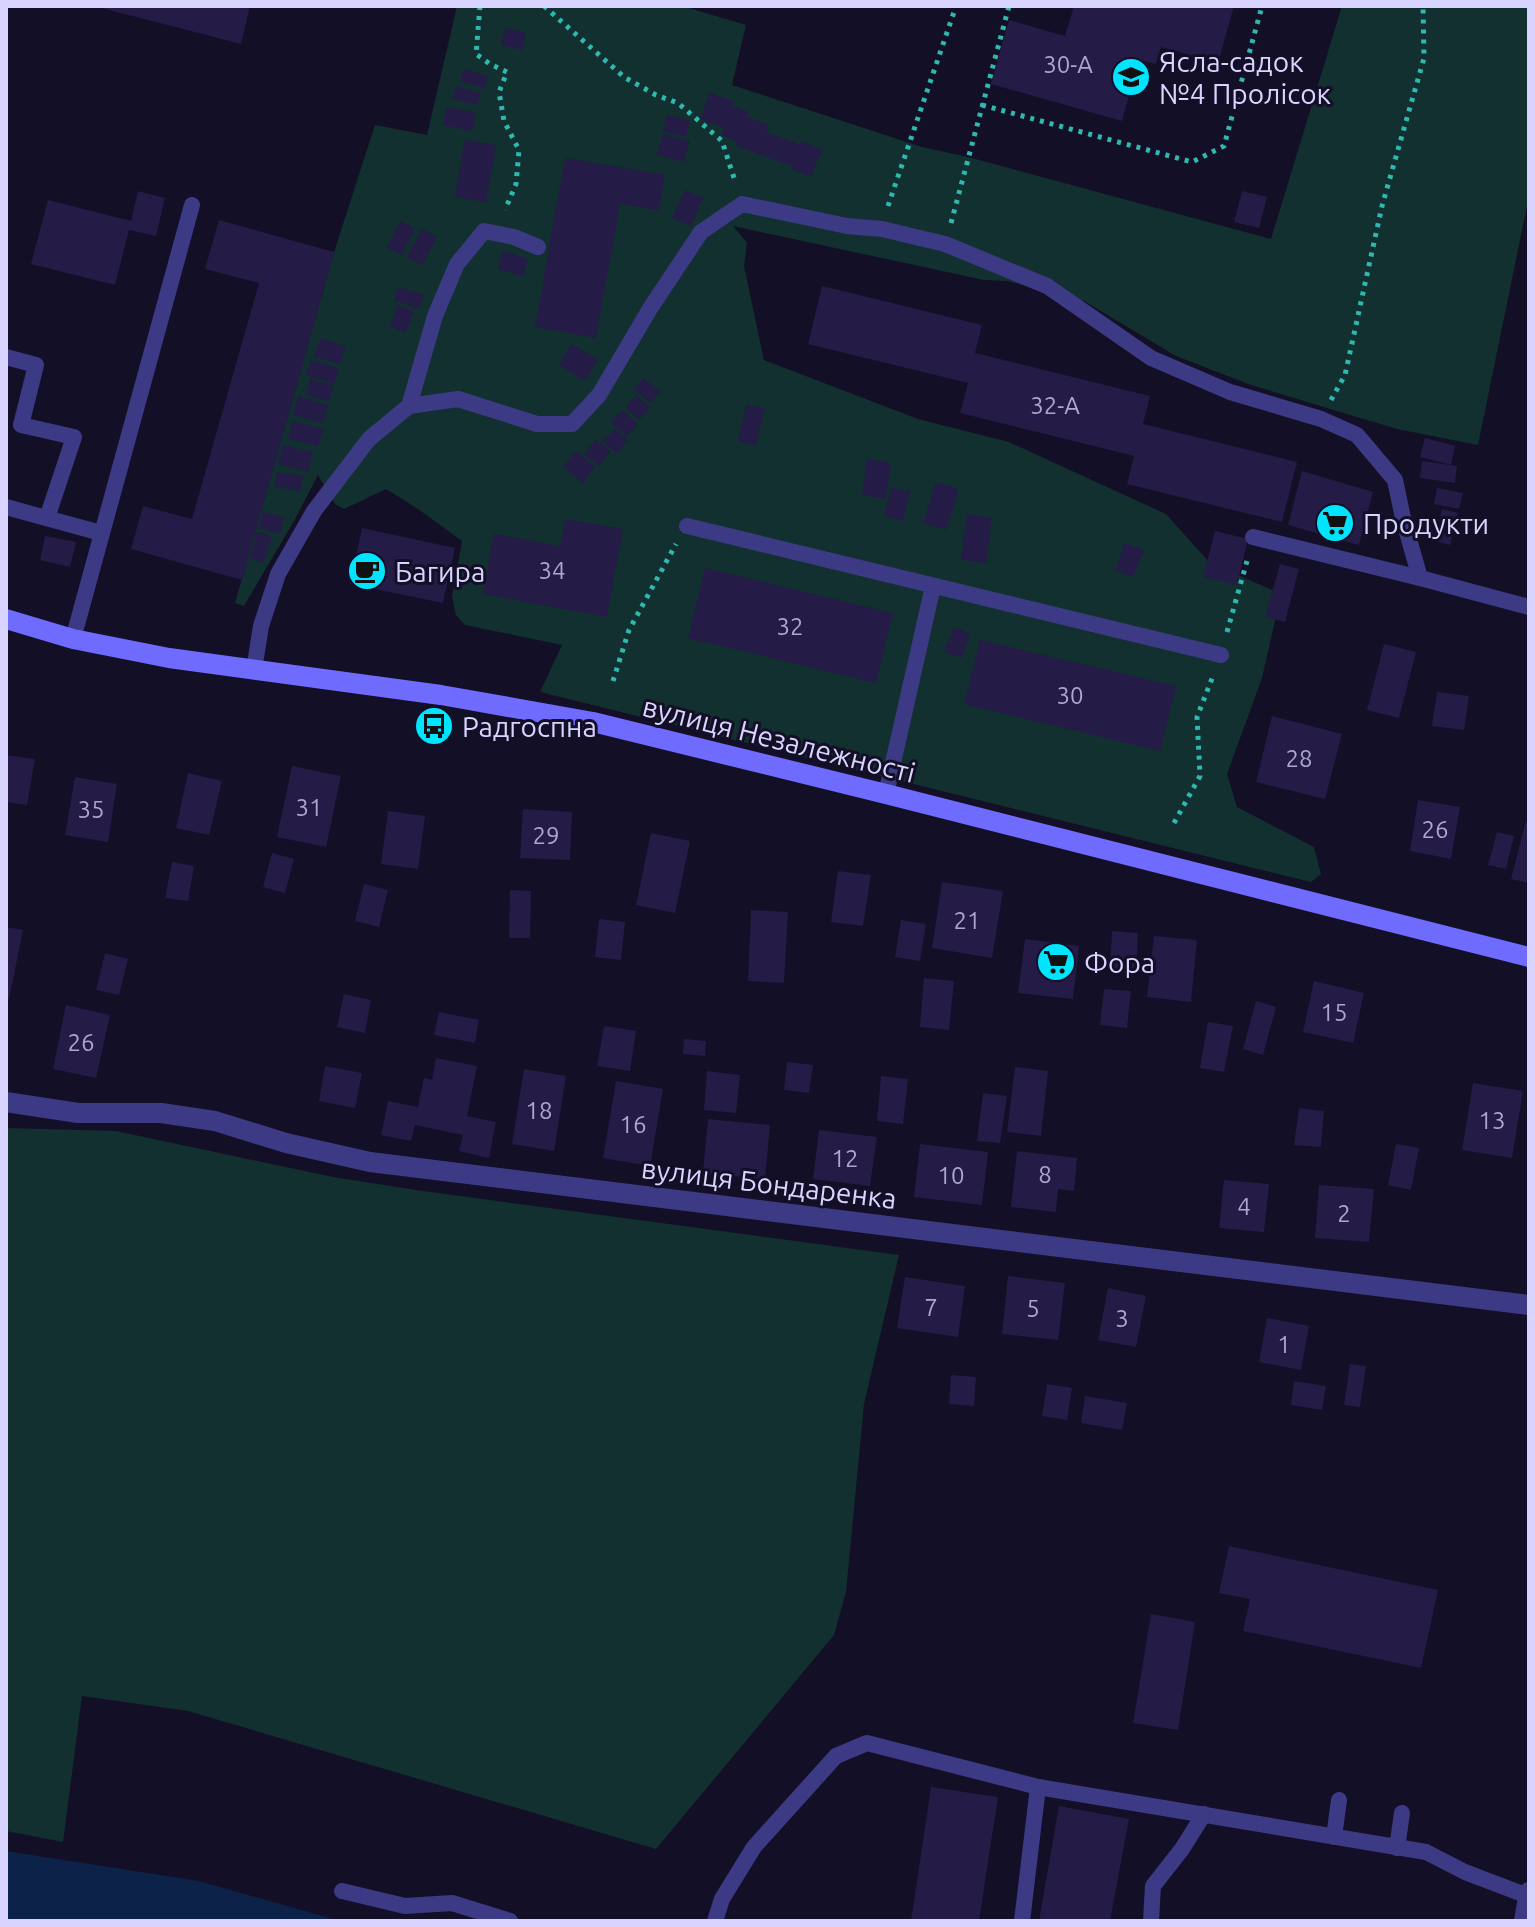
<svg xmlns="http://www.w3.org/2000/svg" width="1535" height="1927" font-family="Ubuntu,sans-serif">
  <rect width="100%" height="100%" fill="#130f26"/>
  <g fill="#12302f">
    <polygon points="457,6 682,6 746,25 732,85 922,147 968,157 1271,239 1342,6 1529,6 1529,196 1478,445 1397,429 1251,385 1176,356 1084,301 1007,281 984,280 733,226 747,243 744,266 764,360 918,419 1009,442 1166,514 1209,562 1281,594 1262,678 1227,774 1237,807 1314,847 1321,874 1311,882 540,692 562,645 465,625 456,615 452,597 462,541 418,509 386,489 344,509 335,504 318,475 294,521 244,606 235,603 334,252 375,125 427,135"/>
    <polygon points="6,1128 116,1131 333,1177 416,1190 899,1255 864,1404 846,1592 834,1635 656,1849 188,1711 82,1696 63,1842 6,1831"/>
  </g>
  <polygon fill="#0c2248" points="6,1851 199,1881 340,1921 6,1921"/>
  <g fill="#241b47">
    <polygon points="94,6 250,6 241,44"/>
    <polygon points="1074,6 1234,6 1218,63 1161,47 1156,64 1139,60 1122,121 991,84 1009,20 1065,36"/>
    <polygon points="505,28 526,33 522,50 501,45"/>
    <polygon points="464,69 488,76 485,88 460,81"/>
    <polygon points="456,86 481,93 477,105 453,99"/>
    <polygon points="710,93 734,101 732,106 749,112 747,117 769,125 766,132 800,144 801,141 822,149 811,177 791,169 792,166 736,146 738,142 721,135 724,128 700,119"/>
    <polygon points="447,107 476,113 472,131 443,125"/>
    <polygon points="667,115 690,120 686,137 663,131"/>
    <polygon points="663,134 690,141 684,162 657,155"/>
    <polygon points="465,140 496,145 486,202 455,197"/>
    <polygon points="565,158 665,175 659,210 620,204 596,338 535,327"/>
    <polygon points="685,190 703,198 691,226 672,218"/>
    <polygon points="138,191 165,198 156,236 129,230 115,285 31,264 48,200 131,221"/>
    <polygon points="1242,191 1267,197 1259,228 1234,222"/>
    <polygon points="219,220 334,252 242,580 131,549 143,506 192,519 259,283 205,269"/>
    <polygon points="400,221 415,228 402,255 387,248"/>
    <polygon points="422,229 437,236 422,265 407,257"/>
    <polygon points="503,251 528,259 523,277 498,269"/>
    <polygon points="822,286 982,325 975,353 1150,396 1143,424 1297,462 1282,522 1127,484 1134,456 960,413 968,383 808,344"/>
    <polygon points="398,287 424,295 419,309 394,300"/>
    <polygon points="397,305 414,311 406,332 390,327"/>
    <polygon points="321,338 346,347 340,364 314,356"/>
    <polygon points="571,344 598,360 585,381 559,365"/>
    <polygon points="311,360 339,368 334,384 306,375"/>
    <polygon points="644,378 660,392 650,403 634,389"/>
    <polygon points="310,379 334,386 329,401 306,395"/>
    <polygon points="636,395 650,408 639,420 625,407"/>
    <polygon points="298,396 328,405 323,423 293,415"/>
    <polygon points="746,405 765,408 756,446 738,441"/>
    <polygon points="622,410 638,425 627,436 611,422"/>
    <polygon points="293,421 323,429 318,446 288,439"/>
    <polygon points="615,428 628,440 617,453 603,442"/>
    <polygon points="1425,438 1455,446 1451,465 1420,457"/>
    <polygon points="596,439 611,451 599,466 584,454"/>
    <polygon points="283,445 313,452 308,472 278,464"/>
    <polygon points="576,451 595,467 583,483 563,467"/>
    <polygon points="867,459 891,463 885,499 862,495"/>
    <polygon points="1422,461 1457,466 1455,483 1420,478"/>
    <polygon points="1302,471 1373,492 1359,545 1288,525"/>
    <polygon points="277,472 303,476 300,491 275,487"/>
    <polygon points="936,482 959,489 946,530 923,523"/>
    <polygon points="891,487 910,492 903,521 884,516"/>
    <polygon points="1437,488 1463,493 1459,509 1434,504"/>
    <polygon points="1442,509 1458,513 1450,545 1434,541"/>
    <polygon points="263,512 284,517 280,534 259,528"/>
    <polygon points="967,514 992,518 986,563 961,560"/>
    <polygon points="565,519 623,529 607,617 483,594 494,534 560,546"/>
    <polygon points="362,528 455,548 443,603 350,584"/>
    <polygon points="1215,531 1248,539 1237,585 1203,577"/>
    <polygon points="257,532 272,536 264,562 250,558"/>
    <polygon points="45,536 76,542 70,567 40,560"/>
    <polygon points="1125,543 1144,550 1133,577 1115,570"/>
    <polygon points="1280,564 1299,569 1285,622 1265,617"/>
    <polygon points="705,568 893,613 876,683 688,638"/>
    <polygon points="954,627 970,633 962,658 944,652"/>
    <polygon points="980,640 1176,686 1160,751 964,704"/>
    <polygon points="1384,644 1416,652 1399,718 1367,710"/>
    <polygon points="1437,692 1469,696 1464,730 1432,726"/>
    <polygon points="1272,716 1342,734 1325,799 1256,782"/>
    <polygon points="6,755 35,759 27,805 6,802"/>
    <polygon points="292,766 341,776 326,847 277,837"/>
    <polygon points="188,773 222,781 209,835 176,828"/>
    <polygon points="75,777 117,784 108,842 65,835"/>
    <polygon points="1418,800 1460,807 1451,859 1410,851"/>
    <polygon points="523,809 572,812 570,860 520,858"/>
    <polygon points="388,811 425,816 418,869 381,864"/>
    <polygon points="1526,821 1529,822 1529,883 1511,879"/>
    <polygon points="1497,832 1514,836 1506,869 1488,865"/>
    <polygon points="651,833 690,841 675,913 636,905"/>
    <polygon points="272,853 294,859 285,893 263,887"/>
    <polygon points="172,862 194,866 188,901 165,898"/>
    <polygon points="838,871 871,875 863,926 831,922"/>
    <polygon points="942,882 1003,891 992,958 932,948"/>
    <polygon points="364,884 388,890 379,927 355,921"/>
    <polygon points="510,890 531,891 530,938 509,938"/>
    <polygon points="751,910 788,912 784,983 748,981"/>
    <polygon points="599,919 625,922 621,960 595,957"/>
    <polygon points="901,920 926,924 920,961 895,957"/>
    <polygon points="6,927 23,930 9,999 6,999"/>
    <polygon points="1112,931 1138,933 1136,970 1110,969"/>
    <polygon points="1154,936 1197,940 1191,1002 1147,997"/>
    <polygon points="1025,939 1079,946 1073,999 1018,993"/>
    <polygon points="105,953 128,959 119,995 96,990"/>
    <polygon points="924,978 954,981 949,1030 920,1027"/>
    <polygon points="1314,981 1364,993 1353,1043 1303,1032"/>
    <polygon points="1104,989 1131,991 1127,1028 1100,1025"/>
    <polygon points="344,994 371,1000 365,1033 337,1027"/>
    <polygon points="1256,1001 1276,1007 1263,1055 1243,1049"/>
    <polygon points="66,1005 110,1015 96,1078 53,1069"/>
    <polygon points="439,1012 479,1020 475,1043 434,1035"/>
    <polygon points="1208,1022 1233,1026 1224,1072 1200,1068"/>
    <polygon points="604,1026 636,1031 630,1071 597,1066"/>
    <polygon points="684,1039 706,1041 705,1056 683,1054"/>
    <polygon points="436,1058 477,1066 467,1116 496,1122 489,1158 459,1151 463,1135 415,1125 411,1141 381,1135 388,1101 418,1107 424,1078 432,1080"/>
    <polygon points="787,1062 813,1065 809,1093 784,1090"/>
    <polygon points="325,1066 362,1073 355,1108 319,1101"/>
    <polygon points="1015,1067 1048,1071 1041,1136 1007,1132"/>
    <polygon points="524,1069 566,1076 554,1151 512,1144"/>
    <polygon points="707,1071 740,1075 736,1113 704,1110"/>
    <polygon points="881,1076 908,1079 903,1124 877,1121"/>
    <polygon points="616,1081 663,1089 650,1166 603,1158"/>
    <polygon points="1473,1083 1523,1091 1512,1158 1462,1150"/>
    <polygon points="983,1093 1007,1096 1000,1143 977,1141"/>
    <polygon points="1299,1108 1324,1111 1321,1147 1294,1145"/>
    <polygon points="708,1119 770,1125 765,1179 703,1173"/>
    <polygon points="819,1130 877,1137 870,1186 813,1179"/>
    <polygon points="920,1144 988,1152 982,1205 914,1197"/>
    <polygon points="1396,1144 1419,1148 1411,1190 1388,1185"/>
    <polygon points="1017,1151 1077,1158 1074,1191 1058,1189 1056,1212 1011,1207"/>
    <polygon points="1224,1180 1269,1184 1264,1232 1219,1228"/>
    <polygon points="1319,1185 1374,1189 1369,1242 1315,1238"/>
    <polygon points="1008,1276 1065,1283 1058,1340 1002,1334"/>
    <polygon points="905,1277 965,1286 958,1337 897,1328"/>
    <polygon points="1108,1288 1146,1296 1136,1347 1098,1340"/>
    <polygon points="1267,1318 1309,1326 1301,1370 1259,1362"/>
    <polygon points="1350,1364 1366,1366 1360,1407 1344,1405"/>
    <polygon points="951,1375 976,1377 974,1406 949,1404"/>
    <polygon points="1294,1381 1326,1386 1322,1410 1291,1405"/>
    <polygon points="1047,1384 1072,1388 1067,1420 1042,1416"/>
    <polygon points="1085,1396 1127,1403 1122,1430 1081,1423"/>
    <polygon points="1229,1546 1438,1590 1421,1668 1243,1631 1250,1599 1219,1593"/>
    <polygon points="1151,1614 1195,1622 1178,1730 1133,1723"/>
    <polygon points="931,1787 998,1797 979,1921 911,1921"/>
    <polygon points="1059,1806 1129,1819 1110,1921 1039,1921"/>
  </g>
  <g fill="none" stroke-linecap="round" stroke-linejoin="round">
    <g stroke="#2fb8b0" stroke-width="5" stroke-dasharray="4 6" stroke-linecap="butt">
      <polyline points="480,6 476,54 490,64 507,72 499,92 504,121 519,150 516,184 505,210"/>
      <polyline points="544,6 624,77 656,95 678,103 722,141 735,181"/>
      <polyline points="982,105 1192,162 1224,146 1262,6"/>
      <polyline points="888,206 956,6"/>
      <polyline points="951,223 1009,6"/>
      <polyline points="1331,400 1345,375 1382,206 1424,58 1423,6"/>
      <polyline points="1227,632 1247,561"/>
      <polyline points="613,681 629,630 676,544"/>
      <polyline points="1174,823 1200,776 1197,717 1213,676"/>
    </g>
    <g stroke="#3d3a85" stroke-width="16">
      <polyline points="6,357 36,365 21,425 74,437 47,518"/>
      <polyline points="409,406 435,316 457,264 484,231 514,237 538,247"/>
      <polyline points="6,507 101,533"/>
      <polyline points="687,526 1221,655"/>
      <polyline points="1253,537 1420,578"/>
      <polyline points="73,639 192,205"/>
      <polyline points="254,670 261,626 278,574 314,511 369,439 409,406 458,399 537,424 572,424 599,395 651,307 701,232 742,204 847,226 882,229 945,244 1047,286 1151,358 1230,392 1321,419 1357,435 1395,480 1403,518 1420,578 1529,607"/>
      <polyline points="886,794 933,586"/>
      <polyline points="1334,1837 1339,1800"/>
      <polyline points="1397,1848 1402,1813"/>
      <polyline points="342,1891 405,1906 452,1903 510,1921"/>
      <polyline points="715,1921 722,1899 754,1847 836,1756 867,1743 1038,1787 1426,1852 1465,1872 1528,1896"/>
      <polyline points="1022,1921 1038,1787"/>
      <polyline points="1151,1921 1153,1886 1182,1849 1204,1814"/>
    </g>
    <polyline stroke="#3d3a85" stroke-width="20" points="6,1102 78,1113 161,1113 215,1121 286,1143 370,1162 1529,1305"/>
    <polyline stroke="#3d3a85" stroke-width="20" points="1524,1921 1529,1892"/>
    <polyline stroke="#6f6bff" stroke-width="20" points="6,619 73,639 169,658 441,695 593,722 886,794 1529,957"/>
  </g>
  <defs>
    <g id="school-disc" transform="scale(2)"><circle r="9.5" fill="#00e5ff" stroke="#130f26"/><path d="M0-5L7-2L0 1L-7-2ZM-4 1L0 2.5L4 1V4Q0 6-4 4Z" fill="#111"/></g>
    <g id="supermarket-disc" transform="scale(2)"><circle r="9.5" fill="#00e5ff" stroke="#130f26"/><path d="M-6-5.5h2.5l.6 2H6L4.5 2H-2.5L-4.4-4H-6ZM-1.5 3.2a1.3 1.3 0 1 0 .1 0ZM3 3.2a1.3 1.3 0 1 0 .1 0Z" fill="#111"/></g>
    <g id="cafe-disc" transform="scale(2)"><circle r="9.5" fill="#00e5ff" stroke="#130f26"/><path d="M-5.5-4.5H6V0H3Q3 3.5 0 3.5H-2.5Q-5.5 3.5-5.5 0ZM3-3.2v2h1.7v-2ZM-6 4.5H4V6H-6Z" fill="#111"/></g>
    <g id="bus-disc" transform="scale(2)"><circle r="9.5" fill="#00e5ff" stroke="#130f26"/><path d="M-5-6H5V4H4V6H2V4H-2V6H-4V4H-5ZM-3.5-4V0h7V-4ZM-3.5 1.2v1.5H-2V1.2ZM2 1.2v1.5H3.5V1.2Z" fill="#111"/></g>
  </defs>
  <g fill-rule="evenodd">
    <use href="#school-disc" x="1131" y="77"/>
    <use href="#supermarket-disc" x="1335" y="523"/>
    <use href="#cafe-disc" x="367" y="571"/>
    <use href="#bus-disc" x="434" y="726"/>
    <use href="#supermarket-disc" x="1056" y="962"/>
  </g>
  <g text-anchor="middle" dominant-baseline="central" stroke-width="6" stroke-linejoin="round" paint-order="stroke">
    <g font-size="24" fill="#aca6d1">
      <text x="1068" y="64">30-А</text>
      <text x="1055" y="405">32-А</text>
      <text x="552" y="570">34</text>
      <text x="790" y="626">32</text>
      <text x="1070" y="695">30</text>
      <text x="1299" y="758">28</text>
      <text x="309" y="807">31</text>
      <text x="91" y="809">35</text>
      <text x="1435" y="829">26</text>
      <text x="546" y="835">29</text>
      <text x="967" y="920">21</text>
      <text x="1334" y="1012">15</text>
      <text x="81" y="1042">26</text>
      <text x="539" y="1110">18</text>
      <text x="1492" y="1120">13</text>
      <text x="633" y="1124">16</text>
      <text x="845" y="1158">12</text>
      <text x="1045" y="1174">8</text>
      <text x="951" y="1175">10</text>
      <text x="1244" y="1206">4</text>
      <text x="1344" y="1213">2</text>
      <text x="931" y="1307">7</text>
      <text x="1033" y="1308">5</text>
      <text x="1122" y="1318">3</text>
      <text x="1284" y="1344">1</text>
    </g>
    <g font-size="28" fill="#d9d4ff" stroke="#130f26" text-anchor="start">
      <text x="1159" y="61">Ясла-садок<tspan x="1159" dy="32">№4 Пролісок</tspan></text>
      <text x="1363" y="523">Продукти</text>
      <text x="395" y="571">Багира</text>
      <text x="462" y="726">Радгоспна</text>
      <text x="1084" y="962">Фора</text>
    </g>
    <g font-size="28" fill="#d9d4ff" stroke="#130f26">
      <text transform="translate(779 739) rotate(14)">вулиця Незалежності</text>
      <text transform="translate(769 1183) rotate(7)">вулиця Бондаренка</text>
    </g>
  </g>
  <rect width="1535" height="1927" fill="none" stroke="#d9d4ff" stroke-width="16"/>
</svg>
